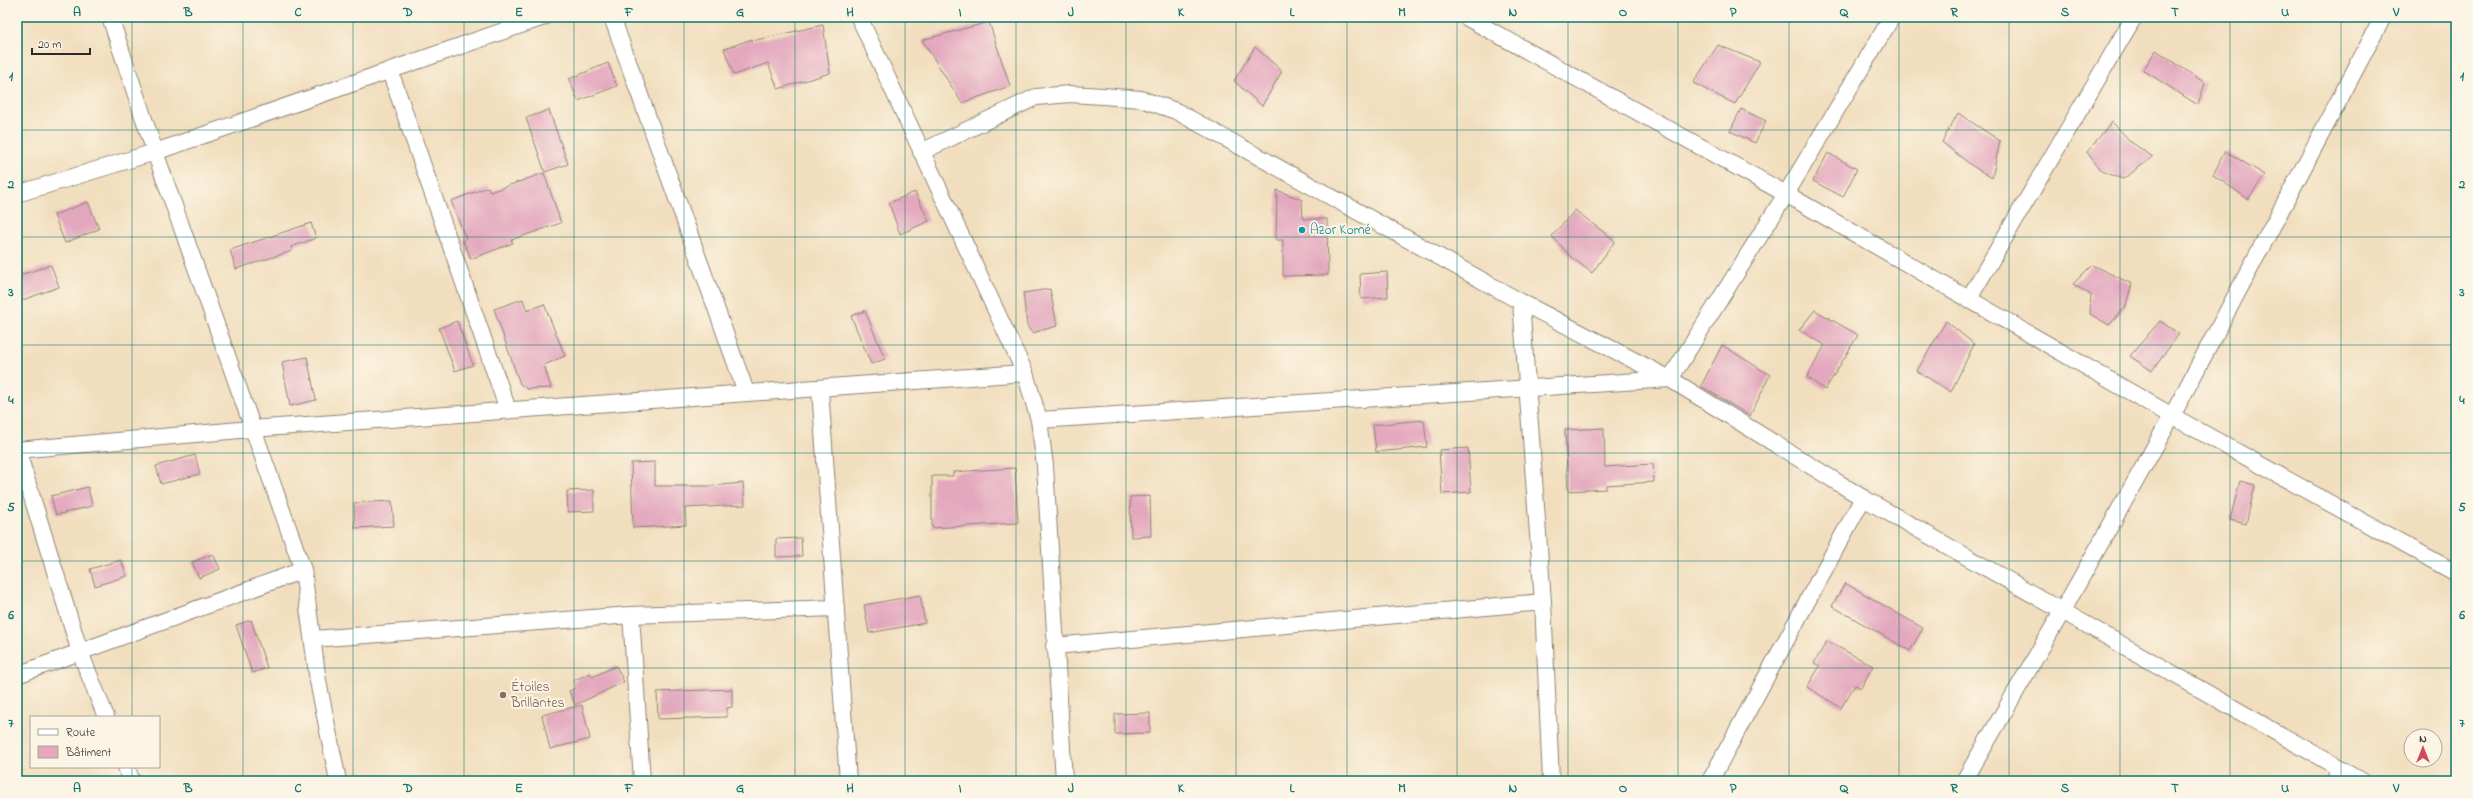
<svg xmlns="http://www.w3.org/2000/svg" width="2473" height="798" font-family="'Indie Flower',sans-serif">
  <rect width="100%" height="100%" fill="#fcf5e5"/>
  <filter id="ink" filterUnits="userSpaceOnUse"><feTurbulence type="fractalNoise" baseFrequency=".025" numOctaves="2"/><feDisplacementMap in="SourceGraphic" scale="8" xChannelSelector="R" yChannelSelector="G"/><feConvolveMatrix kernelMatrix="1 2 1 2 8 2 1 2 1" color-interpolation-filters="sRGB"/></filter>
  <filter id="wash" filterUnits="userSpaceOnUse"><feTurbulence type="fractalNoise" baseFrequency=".012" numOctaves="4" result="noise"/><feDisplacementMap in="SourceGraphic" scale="16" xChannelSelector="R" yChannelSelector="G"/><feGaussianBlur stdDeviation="0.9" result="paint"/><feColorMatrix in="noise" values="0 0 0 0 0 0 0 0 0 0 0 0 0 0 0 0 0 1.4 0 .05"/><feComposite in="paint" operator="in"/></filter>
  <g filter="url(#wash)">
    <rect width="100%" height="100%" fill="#f1debe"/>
    <g id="blocks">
      <g fill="#e3a7be">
        <polygon points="989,22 1010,86 962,103 922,40"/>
        <polygon points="823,25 830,73 778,89 768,63 734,75 724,49 752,39 752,41"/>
        <polygon points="1718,45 1760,62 1735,104 1693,83"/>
        <polygon points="1255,47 1282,71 1262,106 1234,81"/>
        <polygon points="2156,50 2205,83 2198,105 2143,70"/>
        <polygon points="608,63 617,86 578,101 569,79"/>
        <polygon points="1741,109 1766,121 1755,143 1730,131"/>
        <polygon points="549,110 568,164 545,172 526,118"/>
        <polygon points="1958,113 2000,141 1992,178 1971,165 1942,142"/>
        <polygon points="2112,122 2131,142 2153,157 2123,179 2101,171 2087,152"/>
        <polygon points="2225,151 2265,175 2248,199 2213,175"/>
        <polygon points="1828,153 1857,169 1843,197 1813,181"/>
        <polygon points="544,173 561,223 511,240 513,243 471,259 463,240 466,239 451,201 488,187 490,192"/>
        <polygon points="1277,190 1302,200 1303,219 1327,219 1328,275 1283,276 1283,240 1276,240"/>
        <polygon points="915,192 929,221 900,234 889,203"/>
        <polygon points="88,202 99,229 65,243 54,215"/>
        <polygon points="1575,210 1615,241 1592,273 1571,257 1552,236"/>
        <polygon points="311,223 316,238 291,247 292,251 236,269 230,250"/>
        <polygon points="51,265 59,287 17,302 17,276"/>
        <polygon points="2092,265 2132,284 2125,308 2109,325 2090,314 2091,295 2073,284"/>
        <polygon points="1387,272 1388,297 1361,299 1360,274"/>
        <polygon points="1050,289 1057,326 1032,333 1027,326 1023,293"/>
        <polygon points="523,299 527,311 544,304 565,356 544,365 551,388 527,389 520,384 494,309"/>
        <polygon points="1815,310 1858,335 1825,390 1807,377 1825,345 1799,330"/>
        <polygon points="865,311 885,359 871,364 851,316"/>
        <polygon points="457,321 473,365 455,371 439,328"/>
        <polygon points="1946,321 1974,344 1951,392 1917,371"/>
        <polygon points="2160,321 2179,334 2152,371 2130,356"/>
        <polygon points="1722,345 1770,375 1750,416 1701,386"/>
        <polygon points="307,357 316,400 290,406 282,362"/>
        <polygon points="1424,420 1427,447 1376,452 1373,425"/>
        <polygon points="1604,428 1605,467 1653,464 1654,482 1606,485 1606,489 1568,491 1565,430"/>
        <polygon points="1468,448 1471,492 1442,494 1439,450"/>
        <polygon points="195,455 200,474 161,484 156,466"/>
        <polygon points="655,462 655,486 711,486 743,483 745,505 685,508 686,525 633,528 631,463"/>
        <polygon points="1015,468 1018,523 932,528 932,476 953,476 953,472"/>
        <polygon points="2240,481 2255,485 2246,524 2230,520"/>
        <polygon points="88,487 92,506 56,515 51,496"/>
        <polygon points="594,490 594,511 568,512 567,491"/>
        <polygon points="1150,496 1151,536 1131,537 1130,497"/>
        <polygon points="392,501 394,526 355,528 354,503"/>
        <polygon points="801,538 802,556 776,557 776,539"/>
        <polygon points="213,554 220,569 199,578 192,562"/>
        <polygon points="121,560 127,576 95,586 90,569"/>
        <polygon points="1845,583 1923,628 1910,651 1832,606"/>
        <polygon points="920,595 925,623 869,633 864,605"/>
        <polygon points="251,620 267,668 252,673 236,625"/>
        <polygon points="1827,641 1873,666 1861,688 1855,685 1841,708 1807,687 1820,666 1814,663"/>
        <polygon points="616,666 624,682 575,705 569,691 576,688 573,681 590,673 592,677"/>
        <polygon points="732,689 732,707 727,708 727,717 658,719 657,692"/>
        <polygon points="582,705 590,739 550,749 542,715"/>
        <polygon points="1150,713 1150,733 1115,734 1115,714"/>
      </g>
    </g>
  </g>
  <g filter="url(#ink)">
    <use href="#blocks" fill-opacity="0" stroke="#8e8474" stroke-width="1"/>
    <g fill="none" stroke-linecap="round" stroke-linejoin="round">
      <g stroke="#8e8474" stroke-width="18">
        <g id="minor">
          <polyline points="110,17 155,152 303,570 318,681 338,781"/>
          <polyline points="612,17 746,392"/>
          <polyline points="859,17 1025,373 1039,420 1045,466 1064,781"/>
          <polyline points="1466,17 1786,194 2172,416 2456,573"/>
          <polyline points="390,71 508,410"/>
          <polyline points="921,152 1036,97 1070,94 1103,96 1141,99 1176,111 1521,302 1670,379 1863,498 2362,781"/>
          <polyline points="17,194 155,152 544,17"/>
          <polyline points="1968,300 2134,17"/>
          <polyline points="1521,302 1543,602 1551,781"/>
          <polyline points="820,389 848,781"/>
          <polyline points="1039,420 1670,379 1786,194 1892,17"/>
          <polyline points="17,449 80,652 106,717"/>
          <polyline points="17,450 251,429 1025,373"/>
          <polyline points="631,615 642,781"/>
          <polyline points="313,639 631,615 836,608"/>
          <polyline points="1054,646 1543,602"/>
          <polyline points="17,675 303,570"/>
          <polyline points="126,767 132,781"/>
          <polyline points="1710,781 1863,498"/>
          <polyline points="1964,781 2063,610 2172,416 2383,17"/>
          <polyline points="2334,781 2341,769"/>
        </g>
      </g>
      <use href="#minor" stroke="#fff" stroke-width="16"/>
    </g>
  </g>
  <path fill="none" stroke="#0f766e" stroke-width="1" stroke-opacity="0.55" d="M132 17V717M243 17V781M353 17V781M464 17V781M574 17V781M684 17V781M795 17V781M905 17V781M1016 17V781M1126 17V781M1236 17V781M1347 17V781M1457 17V781M1568 17V781M1678 17V781M1789 17V781M1899 17V781M2009 17V781M2120 17V781M2230 17V781M2341 17V781M17 130H2456M17 237H2456M17 345H2456M17 453H2456M17 561H2456M17 668H2456M132 767V781"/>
  <circle fill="#0f9aa8" stroke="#fcf5e5" stroke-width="1.5" cx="1302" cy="230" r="4"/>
  <circle fill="#8d6e63" stroke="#fcf5e5" stroke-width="1.5" cx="503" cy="695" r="4"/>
  <g text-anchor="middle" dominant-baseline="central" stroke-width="4" stroke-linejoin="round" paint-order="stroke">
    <g font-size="14" fill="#0d838f" stroke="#fcf5e5" text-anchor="start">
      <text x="1310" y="230">Azor Komé</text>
    </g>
    <g font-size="14" fill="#785e54" stroke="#fcf5e5" text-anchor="start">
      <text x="511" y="687">Étoiles<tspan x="511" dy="16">Brillantes</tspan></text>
    </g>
  </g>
  <rect width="2473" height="798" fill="none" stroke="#fcf5e5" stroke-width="44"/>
  <rect x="30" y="716" width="130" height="52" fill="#fcf5e5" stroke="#a8a49b"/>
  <rect x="38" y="729" width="20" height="6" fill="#ffffff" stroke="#a8a49b"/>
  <text x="66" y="736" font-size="12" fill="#2b2b2b">Route</text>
  <rect x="38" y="746" width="20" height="12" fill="#e3a7be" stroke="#a8a49b"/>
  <text x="66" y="756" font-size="12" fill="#2b2b2b">Bâtiment</text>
  <g transform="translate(2423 748)"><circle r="19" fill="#fcf5e5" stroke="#a8a49b"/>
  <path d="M0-3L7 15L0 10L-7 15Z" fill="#d1495b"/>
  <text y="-6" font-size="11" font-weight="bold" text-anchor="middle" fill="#2b2b2b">N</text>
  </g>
  <path d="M32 48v6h58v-6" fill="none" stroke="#2b2b2b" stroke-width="2"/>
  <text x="38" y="48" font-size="12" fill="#2b2b2b" stroke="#fcf5e5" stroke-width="3" paint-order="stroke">20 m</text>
  <rect x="22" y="22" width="2429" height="754" fill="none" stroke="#0f766e" stroke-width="1.5"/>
  <g font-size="13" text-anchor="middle" font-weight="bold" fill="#0f766e">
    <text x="77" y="16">A</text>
    <text x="188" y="16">B</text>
    <text x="298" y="16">C</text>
    <text x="408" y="16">D</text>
    <text x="519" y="16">E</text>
    <text x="629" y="16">F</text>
    <text x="740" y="16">G</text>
    <text x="850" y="16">H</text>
    <text x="960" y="16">I</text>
    <text x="1071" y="16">J</text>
    <text x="1181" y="16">K</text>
    <text x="1292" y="16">L</text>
    <text x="1402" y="16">M</text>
    <text x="1513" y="16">N</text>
    <text x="1623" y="16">O</text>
    <text x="1733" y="16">P</text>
    <text x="1844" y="16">Q</text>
    <text x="1954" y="16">R</text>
    <text x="2065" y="16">S</text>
    <text x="2175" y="16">T</text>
    <text x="2285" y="16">U</text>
    <text x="2396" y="16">V</text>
    <text x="11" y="80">1</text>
    <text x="2462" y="80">1</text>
    <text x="11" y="188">2</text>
    <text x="2462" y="188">2</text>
    <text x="11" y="296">3</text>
    <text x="2462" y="296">3</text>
    <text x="11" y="404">4</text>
    <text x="2462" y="404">4</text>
    <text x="11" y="511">5</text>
    <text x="2462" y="511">5</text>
    <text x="11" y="619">6</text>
    <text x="2462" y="619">6</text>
    <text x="11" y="727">7</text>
    <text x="2462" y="727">7</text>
    <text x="77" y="792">A</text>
    <text x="188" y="792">B</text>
    <text x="298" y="792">C</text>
    <text x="408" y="792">D</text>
    <text x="519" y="792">E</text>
    <text x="629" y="792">F</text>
    <text x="740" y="792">G</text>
    <text x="850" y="792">H</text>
    <text x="960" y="792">I</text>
    <text x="1071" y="792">J</text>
    <text x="1181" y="792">K</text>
    <text x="1292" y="792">L</text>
    <text x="1402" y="792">M</text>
    <text x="1513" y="792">N</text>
    <text x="1623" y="792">O</text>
    <text x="1733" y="792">P</text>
    <text x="1844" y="792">Q</text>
    <text x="1954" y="792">R</text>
    <text x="2065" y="792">S</text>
    <text x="2175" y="792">T</text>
    <text x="2285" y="792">U</text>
    <text x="2396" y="792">V</text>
  </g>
</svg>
